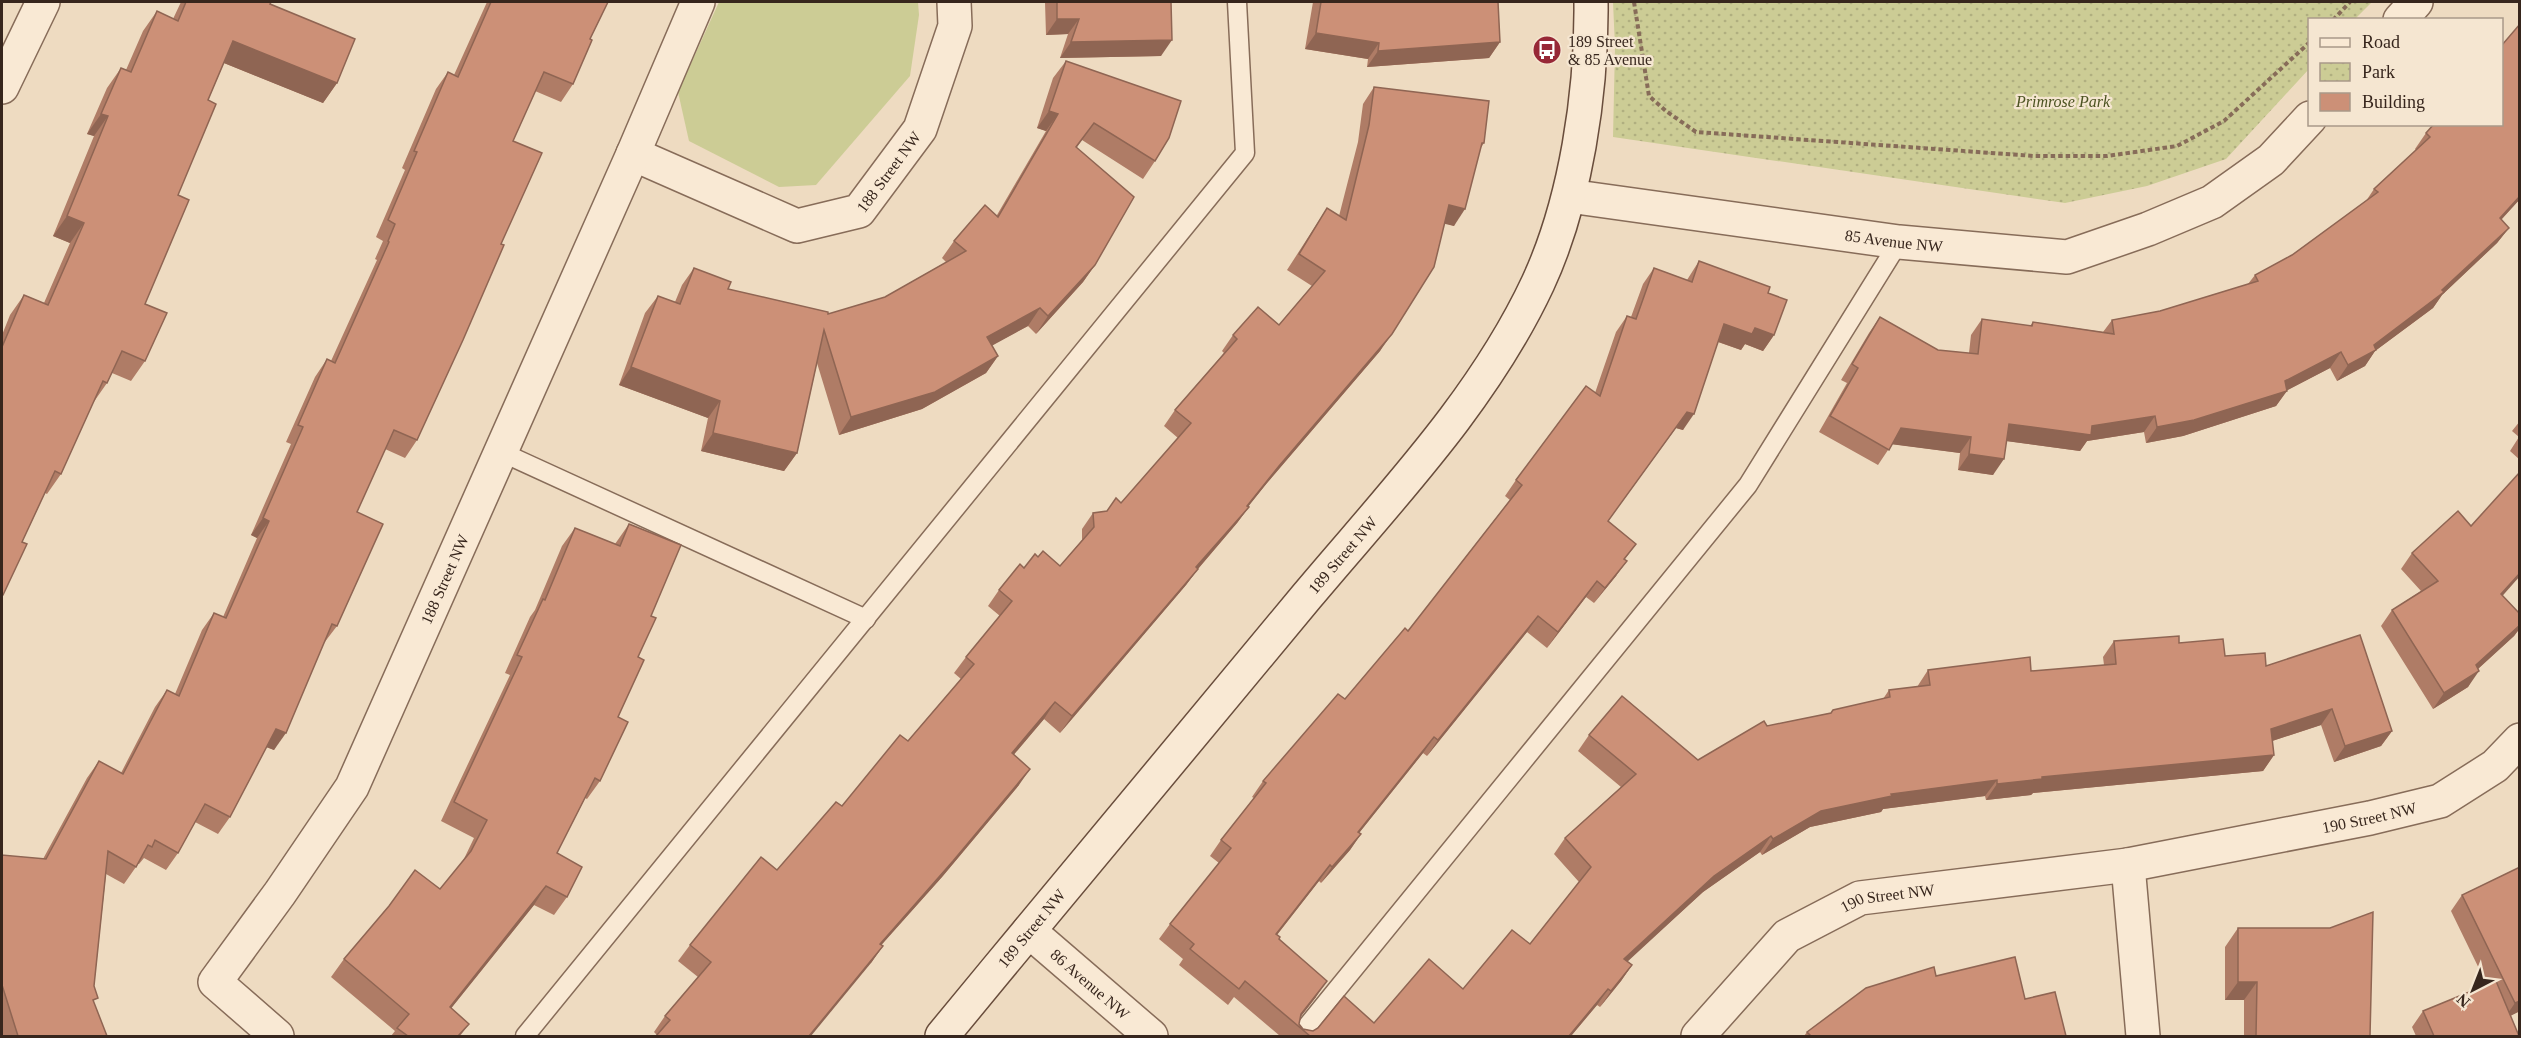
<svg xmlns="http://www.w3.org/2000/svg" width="2521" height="1038" font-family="Georgia,serif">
  <defs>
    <pattern id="park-dots" width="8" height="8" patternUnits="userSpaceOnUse" patternTransform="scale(1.5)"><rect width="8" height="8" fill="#cccc95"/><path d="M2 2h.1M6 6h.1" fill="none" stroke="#b0af80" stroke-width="1.8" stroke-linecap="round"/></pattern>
  </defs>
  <rect width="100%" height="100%" fill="#eedbc1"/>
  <polygon fill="#cccc95" points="719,2 918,2 919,15 910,76 816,185 779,187 689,141 678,92"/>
  <polygon fill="url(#park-dots)" points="1613,2 2372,2 2355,19 2310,20 2309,69 2226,159 2147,186 2065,203 1613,137 1615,47"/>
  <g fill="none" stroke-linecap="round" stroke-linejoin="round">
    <g stroke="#876c59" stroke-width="21">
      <g id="lane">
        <polyline points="501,452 866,619"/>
        <polyline points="525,1036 1245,153 1237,2"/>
        <polyline points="1299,1036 1748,485 1899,242"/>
      </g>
    </g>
    <g stroke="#876c59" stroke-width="36">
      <g id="street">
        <polyline points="2400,20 2416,2"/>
        <polyline points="2,87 43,2"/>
        <path id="s1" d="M633 154 797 226 859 211 920 129 955 26 954 2"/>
        <path id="s2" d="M1569 196 1899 242 2067 257 2148 229 2212 202 2271 160 2310 118"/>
        <polyline points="2128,865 2143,1036"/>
        <path id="s3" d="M1029 931 1151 1036"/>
        <path id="s4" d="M277 1036 215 982 280 893 352 787 633 154 698 2"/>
        <path id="s5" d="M1698 1036 1787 936 1860 898 2128 865 2370 818 2440 801 2495 766 2520 740"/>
      </g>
    </g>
    <g stroke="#694d3c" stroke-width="36">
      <g id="secondary">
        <path id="s6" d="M942 1036C1063 889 1185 743 1307 596 1390 497 1483 401 1538 283 1576 201 1592 92 1591 2"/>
      </g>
    </g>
    <g stroke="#876c59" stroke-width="4" stroke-dasharray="4.5 3" stroke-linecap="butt">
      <polyline points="1634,2 1649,96 1666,111 1696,132 2034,156 2107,156 2177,146 2224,121 2310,42"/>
      <polyline points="2333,20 2350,2"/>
    </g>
    <use href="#lane" stroke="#f9e9d4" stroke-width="18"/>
    <use href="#street" stroke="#f9e9d4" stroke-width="33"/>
    <use href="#secondary" stroke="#f9e9d4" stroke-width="33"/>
  </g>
  <g fill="#af7c66">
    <polygon points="181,2 271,2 270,4 337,83 323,103 224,63 208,100 178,195 145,304 145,361 131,381 112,373 107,383 93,403 61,474 47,494 45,493 22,542 2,597 2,335 10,315 24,295 44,303 70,243 53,236 94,136 87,134 107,88 121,68 126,70 143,31 157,11 173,19"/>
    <polygon points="487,2 608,2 590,39 573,84 561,102 535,91 513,141 501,244 417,440 405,458 385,449 357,512 337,626 324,643 274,750 266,747 230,817 218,834 195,822 178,853 166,870 144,858 139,864 138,864 124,884 106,874 94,986 94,1004 107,1036 2,1036 2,855 43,859 87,778 99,761 121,773 155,707 167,690 175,694 202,630 214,613 223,617 257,538 251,535 291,444 286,442 315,377 327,359 331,361 377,260 375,259 383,241 376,237 405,170 402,168 436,89 448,72 454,75"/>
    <polygon points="1045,2 1171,2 1161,56 1060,58 1068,34 1046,35"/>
    <polygon points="1313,2 1498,2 1500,42 1489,58 1367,67 1368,59 1305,49"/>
    <polygon points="2520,24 2520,199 2501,220 2509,228 2497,243 2442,295 2433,308 2375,351 2365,366 2337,381 2330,368 2287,390 2276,406 2183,436 2146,443 2144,432 2087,441 2080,451 2007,441 1993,475 1958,470 1960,453 1892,444 1878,465 1819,432 1847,383 1841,380 1869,333 1880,317 1938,350 1969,353 1971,335 1982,319 2030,326 2033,322 2103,332 2112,320 2160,311 2248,284 2255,275 2292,255 2366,201 2374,189 2416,150 2415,149 2426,133 2502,124"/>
    <polygon points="1066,61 1155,161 1143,179 1082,140 1077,147 1095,265 1083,282 1036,334 1028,326 992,345 998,356 986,373 922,409 839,435 817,363 797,453 784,471 701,451 708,418 619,385 645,313 658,296 675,302 682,285 694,268 728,289 828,314 885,297 946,262 942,258 954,241 997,215 1046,131 1037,128 1053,78"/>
    <polygon points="1374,87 1484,143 1480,149 1454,226 1445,223 1380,351 1267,483 1248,506 1249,507 1237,523 1198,569 1186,585 1060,733 1044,719 1014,754 1019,785 942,877 881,945 883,946 871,963 657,1035 654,1032 665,1016 698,977 678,961 690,945 777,870 908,741 961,679 954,673 966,657 1000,616 988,606 999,590 1024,568 1038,557 1060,566 1082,540 1082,529 1093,513 1107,511 1121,503 1178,438 1164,426 1175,410 1224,353 1222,351 1233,335 1279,325 1312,286 1287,270 1327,208 1339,216 1358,142 1363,104"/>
    <polygon points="1699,261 1768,293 1774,335 1763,351 1745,344 1741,350 1718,342 1683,430 1676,428 1608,521 1636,544 1625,559 1616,576 1594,603 1586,597 1547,648 1527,632 1427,756 1423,753 1359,833 1361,834 1350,850 1321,883 1319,881 1277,935 1279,939 1316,997 1301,1016 1299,1024 1303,1029 1313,1031 1374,1023 1463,989 1530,944 1579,882 1554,854 1565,838 1621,787 1578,751 1589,735 1698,760 1767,726 1831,713 1883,699 1889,690 1917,687 1928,670 2031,671 2104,665 2103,657 2114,641 2179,643 2225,656 2266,666 2392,731 2381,746 2334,762 2321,725 2272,741 2274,755 2263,771 2033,793 2031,795 1986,800 1985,796 1883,809 1881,812 1810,827 1762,855 1760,852 1703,892 1627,961 1632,965 1621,981 1600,1007 1597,1005 1571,1036 1280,1036 1234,997 1228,1005 1179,965 1183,959 1159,939 1170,924 1219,863 1210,856 1221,840 1254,798 1252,797 1263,781 1345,699 1408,631 1510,500 1505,496 1516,480 1595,393 1616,332 1627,316 1631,317 1643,284 1654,268 1687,280"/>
    <polygon points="2520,421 2520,460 2510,451 2519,437 2512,431"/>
    <polygon points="629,524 651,616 618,717 600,781 587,799 585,798 557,853 567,897 554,915 534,905 451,1008 469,1024 460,1036 391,1036 395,1031 331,977 344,959 440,889 462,863 474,838 441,821 510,675 505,673 530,617 535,610 562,546 575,528 615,544"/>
    <polygon points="2471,526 2502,595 2520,614 2520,628 2514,636 2478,669 2468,687 2433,709 2381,626 2392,610 2421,591 2401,569 2412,553"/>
    <polygon points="2520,867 2520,1011 2510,1016 2519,1036 2416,1036 2412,1027 2423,1011 2487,985 2451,911 2462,895"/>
    <polygon points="2238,928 2370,1036 2244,1036 2244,1000 2225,1000 2225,947"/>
    <polygon points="1936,976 2025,999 2066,1036 1804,1036 1807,1032"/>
  </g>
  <g fill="#8f6553">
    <polygon points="1057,19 1079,19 1068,34 1046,35"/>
    <polygon points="1316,33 1379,43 1368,59 1305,49"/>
    <polygon points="1172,40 1161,56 1060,58 1071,42"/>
    <polygon points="233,41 337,83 323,103 219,61"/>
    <polygon points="1500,42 1489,58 1367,67 1378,51"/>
    <polygon points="1049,111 1058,114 1046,131 1037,128"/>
    <polygon points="101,114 108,116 94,136 87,134"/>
    <polygon points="2520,196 2520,199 2488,234 2500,218"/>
    <polygon points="1449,205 1465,209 1454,226 1437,222"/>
    <polygon points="67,216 84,223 70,243 53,236"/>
    <polygon points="2509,228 2497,243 2442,295 2433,308 2375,351 2365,366 2337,381 2348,365 2442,290"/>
    <polygon points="1095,265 1083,282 1036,334 1048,316"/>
    <polygon points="1040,308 1028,326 975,355 987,337"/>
    <polygon points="1724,324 1755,328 1774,335 1763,351 1745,344 1741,350 1713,340"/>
    <polygon points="1392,334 1380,351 1267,483 1236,522 1247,506 1279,466"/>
    <polygon points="2341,352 2330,368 2284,392 2287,391 2276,406 2183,436 2146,443 2157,427 2285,381"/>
    <polygon points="998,356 986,373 922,409 839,435 851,417"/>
    <polygon points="631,367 720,401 708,418 619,385"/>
    <polygon points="1687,412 1694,414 1683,430 1676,428"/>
    <polygon points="2155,416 2144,432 2087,441 2080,451 1998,440 2009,424 2092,426"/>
    <polygon points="1901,428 1971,437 1960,453 1890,444"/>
    <polygon points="713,433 797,453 784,471 701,451"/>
    <polygon points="1969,454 2004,459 1993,475 1958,470"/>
    <polygon points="1249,507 1237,523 1185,584 1196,567"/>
    <polygon points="263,518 269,521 257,538 251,535"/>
    <polygon points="1627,561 1616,576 1594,603 1605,588"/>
    <polygon points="1198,569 1186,585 1060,733 1072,716"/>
    <polygon points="2520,573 2520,576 2490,610 2501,594"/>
    <polygon points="1597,581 1586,597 1547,648 1558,632"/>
    <polygon points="1538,616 1527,632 1427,756 1438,740"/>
    <polygon points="2520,625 2520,628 2514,636 2469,677 2479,671 2468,687 2433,709 2444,693"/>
    <polygon points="1055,702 1044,719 1001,770 1012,753"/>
    <polygon points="2332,709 2321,725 2260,745 2271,729"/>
    <polygon points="276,729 286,733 274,750 264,746"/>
    <polygon points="2392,731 2381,746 2334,762 2345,746"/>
    <polygon points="1434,737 1423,753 1347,848 1358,832"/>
    <polygon points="2274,755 2263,771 2033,793 2031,795 1986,800 1997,784 2042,777"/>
    <polygon points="1030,769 1019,785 942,877 868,960 880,944"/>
    <polygon points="1997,780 1985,796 1883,809 1881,812 1810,827 1762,855 1773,839 1821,811 1891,794"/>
    <polygon points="1361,834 1350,850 1321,883 1332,867"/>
    <polygon points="1771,836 1760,852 1703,892 1613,975 1624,959 1714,876"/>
    <polygon points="1330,865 1319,881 1265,950 1276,934"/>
    <polygon points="546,886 534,905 437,1026 450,1007"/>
    <polygon points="883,946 871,963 811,1036 809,1036"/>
    <polygon points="1632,965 1621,981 1600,1007 1611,991"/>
    <polygon points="1327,981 1316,997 1295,1024 1301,1014"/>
    <polygon points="2238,982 2257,982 2244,1000 2225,1000"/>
    <polygon points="1608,989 1597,1005 1571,1036 1569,1036"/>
    <polygon points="2520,1001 2520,1011 2504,1019 2515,1003"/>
  </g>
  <g fill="#cc9077" stroke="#8f6553" stroke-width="1.5">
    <polygon points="186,2 271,2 270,4 355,39 337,83 233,41 208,100 216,104 178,195 189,200 145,304 167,313 145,361 122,351 107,383 103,381 61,474 55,471 22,542 27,544 3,595 2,595 2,347 24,295 48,305 84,223 67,216 108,116 101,114 121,68 131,72 157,11 178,21"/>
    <polygon points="491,2 608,2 590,39 592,40 573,84 544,72 513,141 542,153 501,244 504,245 463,340 417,440 394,430 357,512 383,524 337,626 332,624 286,733 276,729 230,817 205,804 178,853 155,840 152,847 148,845 136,867 108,851 94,986 98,998 93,1000 107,1036 18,1036 2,985 2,855 46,859 99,761 123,774 167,690 179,696 214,613 226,618 269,521 263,518 303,427 298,425 327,359 335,363 389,242 388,241 395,224 388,220 417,152 414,151 448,72 458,77"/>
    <polygon points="1057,2 1171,2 1172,40 1071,42 1079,19 1057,19"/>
    <polygon points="1321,2 1498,2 1500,42 1378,51 1379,43 1316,33"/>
    <polygon points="2520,24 2520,196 2500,218 2509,228 2442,290 2444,292 2374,345 2376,350 2348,365 2341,352 2285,381 2287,391 2194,420 2157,427 2155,416 2092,426 2091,435 2009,424 2004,459 1969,454 1971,437 1901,428 1889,450 1830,416 1858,368 1852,364 1880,317 1938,350 1978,354 1982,319 2032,326 2033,322 2114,334 2112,320 2160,311 2258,281 2255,275 2292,255 2378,192 2374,189 2430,137 2426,133 2434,124 2502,124 2502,45"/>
    <polygon points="1066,61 1181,101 1169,138 1155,161 1094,123 1076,147 1134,197 1095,265 1048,316 1040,308 987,337 998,356 935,392 851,417 824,330 797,453 713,433 720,401 631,367 658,296 680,304 694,268 731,282 728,289 828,312 828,314 885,297 966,251 954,241 985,205 998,217 1058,114 1049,111"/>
    <polygon points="1374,87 1489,101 1484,143 1482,143 1465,209 1449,205 1434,267 1392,334 1279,466 1247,506 1249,507 1196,567 1198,569 1072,716 1055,702 1012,753 1030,769 953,861 880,944 883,946 809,1036 656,1036 670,1020 665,1016 711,962 690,945 761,857 777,870 836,802 842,806 900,735 908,741 974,664 966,657 1012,601 999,590 1020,564 1024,568 1035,554 1038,557 1043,551 1060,566 1094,527 1093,513 1107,511 1116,498 1121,503 1191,423 1175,410 1237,339 1233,335 1258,307 1279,325 1325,271 1299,254 1327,208 1346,220 1369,125"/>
    <polygon points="1699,261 1770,287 1768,293 1787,300 1774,335 1755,328 1752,334 1724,324 1694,414 1687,412 1608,521 1636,544 1624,559 1627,561 1605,588 1597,581 1558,632 1538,616 1438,740 1434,737 1358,832 1361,834 1332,867 1330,865 1276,934 1280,937 1279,939 1327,981 1301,1014 1299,1024 1303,1029 1313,1031 1318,1028 1344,996 1374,1023 1429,959 1463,989 1512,930 1530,944 1591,867 1565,838 1636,774 1589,735 1622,696 1698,760 1764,721 1767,726 1831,713 1833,710 1890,697 1889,690 1930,685 1928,670 2030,657 2031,671 2116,664 2114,641 2179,636 2179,643 2223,639 2225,656 2265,653 2266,666 2360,635 2392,731 2345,746 2332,709 2271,729 2274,755 2042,777 2042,779 1997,784 1997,780 1891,794 1892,796 1821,811 1773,839 1771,836 1714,876 1624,959 1632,965 1611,991 1608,989 1569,1036 1310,1036 1245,981 1239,989 1190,949 1194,944 1170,924 1231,848 1221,840 1266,783 1263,781 1338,694 1345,699 1405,628 1408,631 1522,485 1516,480 1586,386 1600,396 1627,316 1636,319 1654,268 1692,282"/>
    <polygon points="2520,472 2520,573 2501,594 2520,614 2520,625 2476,665 2479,671 2444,693 2392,610 2438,581 2412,553 2458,511 2471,526"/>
    <polygon points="629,524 681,545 651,616 656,618 638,657 644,660 618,717 628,722 600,781 595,778 557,853 582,867 567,897 546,886 450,1007 469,1024 458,1036 408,1036 397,1028 409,1014 344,959 389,906 415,870 440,889 471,851 487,820 454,802 522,657 517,655 543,599 545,600 575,528 620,546"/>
    <polygon points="2520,867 2520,1001 2515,1003 2462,895"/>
    <polygon points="2373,912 2370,1036 2256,1036 2257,982 2238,982 2238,928 2330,928"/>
    <polygon points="2015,957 2025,999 2055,992 2066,1036 1811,1036 1807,1032 1866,988 1934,967 1936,976"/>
    <polygon points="2496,981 2519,1036 2434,1036 2423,1011"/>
  </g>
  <defs>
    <g id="bus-disc" transform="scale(1.5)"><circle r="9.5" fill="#972837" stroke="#f5e6d1"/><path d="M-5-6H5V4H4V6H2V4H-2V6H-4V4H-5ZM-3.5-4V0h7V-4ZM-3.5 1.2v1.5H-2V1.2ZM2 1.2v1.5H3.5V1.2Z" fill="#fff"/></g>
  </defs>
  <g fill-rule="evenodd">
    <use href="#bus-disc" x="1547" y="50"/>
  </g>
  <g text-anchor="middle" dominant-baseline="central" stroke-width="4.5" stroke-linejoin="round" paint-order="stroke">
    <g font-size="16" fill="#37261d" stroke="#f5e6d1" text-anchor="start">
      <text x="1568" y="41">189 Street<tspan x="1568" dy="18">&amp; 85 Avenue</tspan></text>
    </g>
    <g font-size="16" font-style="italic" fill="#4d5423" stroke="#f5e6d1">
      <text x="2063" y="101">Primrose Park</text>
    </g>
    <g font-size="16" fill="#37261d" stroke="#f5e6d1">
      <text stroke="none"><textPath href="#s1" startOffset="292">188 Street NW</textPath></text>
      <text stroke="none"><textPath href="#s2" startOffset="328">85 Avenue NW</textPath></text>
      <text stroke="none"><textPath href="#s6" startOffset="626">189 Street NW</textPath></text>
      <text stroke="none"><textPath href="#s4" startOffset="548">188 Street NW</textPath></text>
      <text stroke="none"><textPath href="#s5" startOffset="732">190 Street NW</textPath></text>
      <text stroke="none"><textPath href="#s5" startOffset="243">190 Street NW</textPath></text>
      <text stroke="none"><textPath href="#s6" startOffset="140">189 Street NW</textPath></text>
      <text stroke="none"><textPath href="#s3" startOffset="81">86 Avenue NW</textPath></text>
    </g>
  </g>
  <rect width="2521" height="1038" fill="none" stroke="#37261d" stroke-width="6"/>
  <rect x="2308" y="18" width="195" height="108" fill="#f5e6d1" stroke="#a99989" stroke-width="1.5"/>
  <rect x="2320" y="38" width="30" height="9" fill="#f9e9d4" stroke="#a99989" stroke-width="1.5"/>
  <text x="2362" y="48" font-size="18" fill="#37261d">Road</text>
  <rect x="2320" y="63" width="30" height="18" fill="url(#park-dots)" stroke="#a99989" stroke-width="1.5"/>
  <text x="2362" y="78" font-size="18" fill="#37261d">Park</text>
  <rect x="2320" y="93" width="30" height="18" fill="#cc9077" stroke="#a99989" stroke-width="1.5"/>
  <text x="2362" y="108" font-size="18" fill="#37261d">Building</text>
  <g transform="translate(2473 990) rotate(222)" stroke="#f5e6d1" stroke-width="4.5" paint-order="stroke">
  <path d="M0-4.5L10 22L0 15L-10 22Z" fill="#37261d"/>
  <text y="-9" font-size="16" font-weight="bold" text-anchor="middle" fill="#37261d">N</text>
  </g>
</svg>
